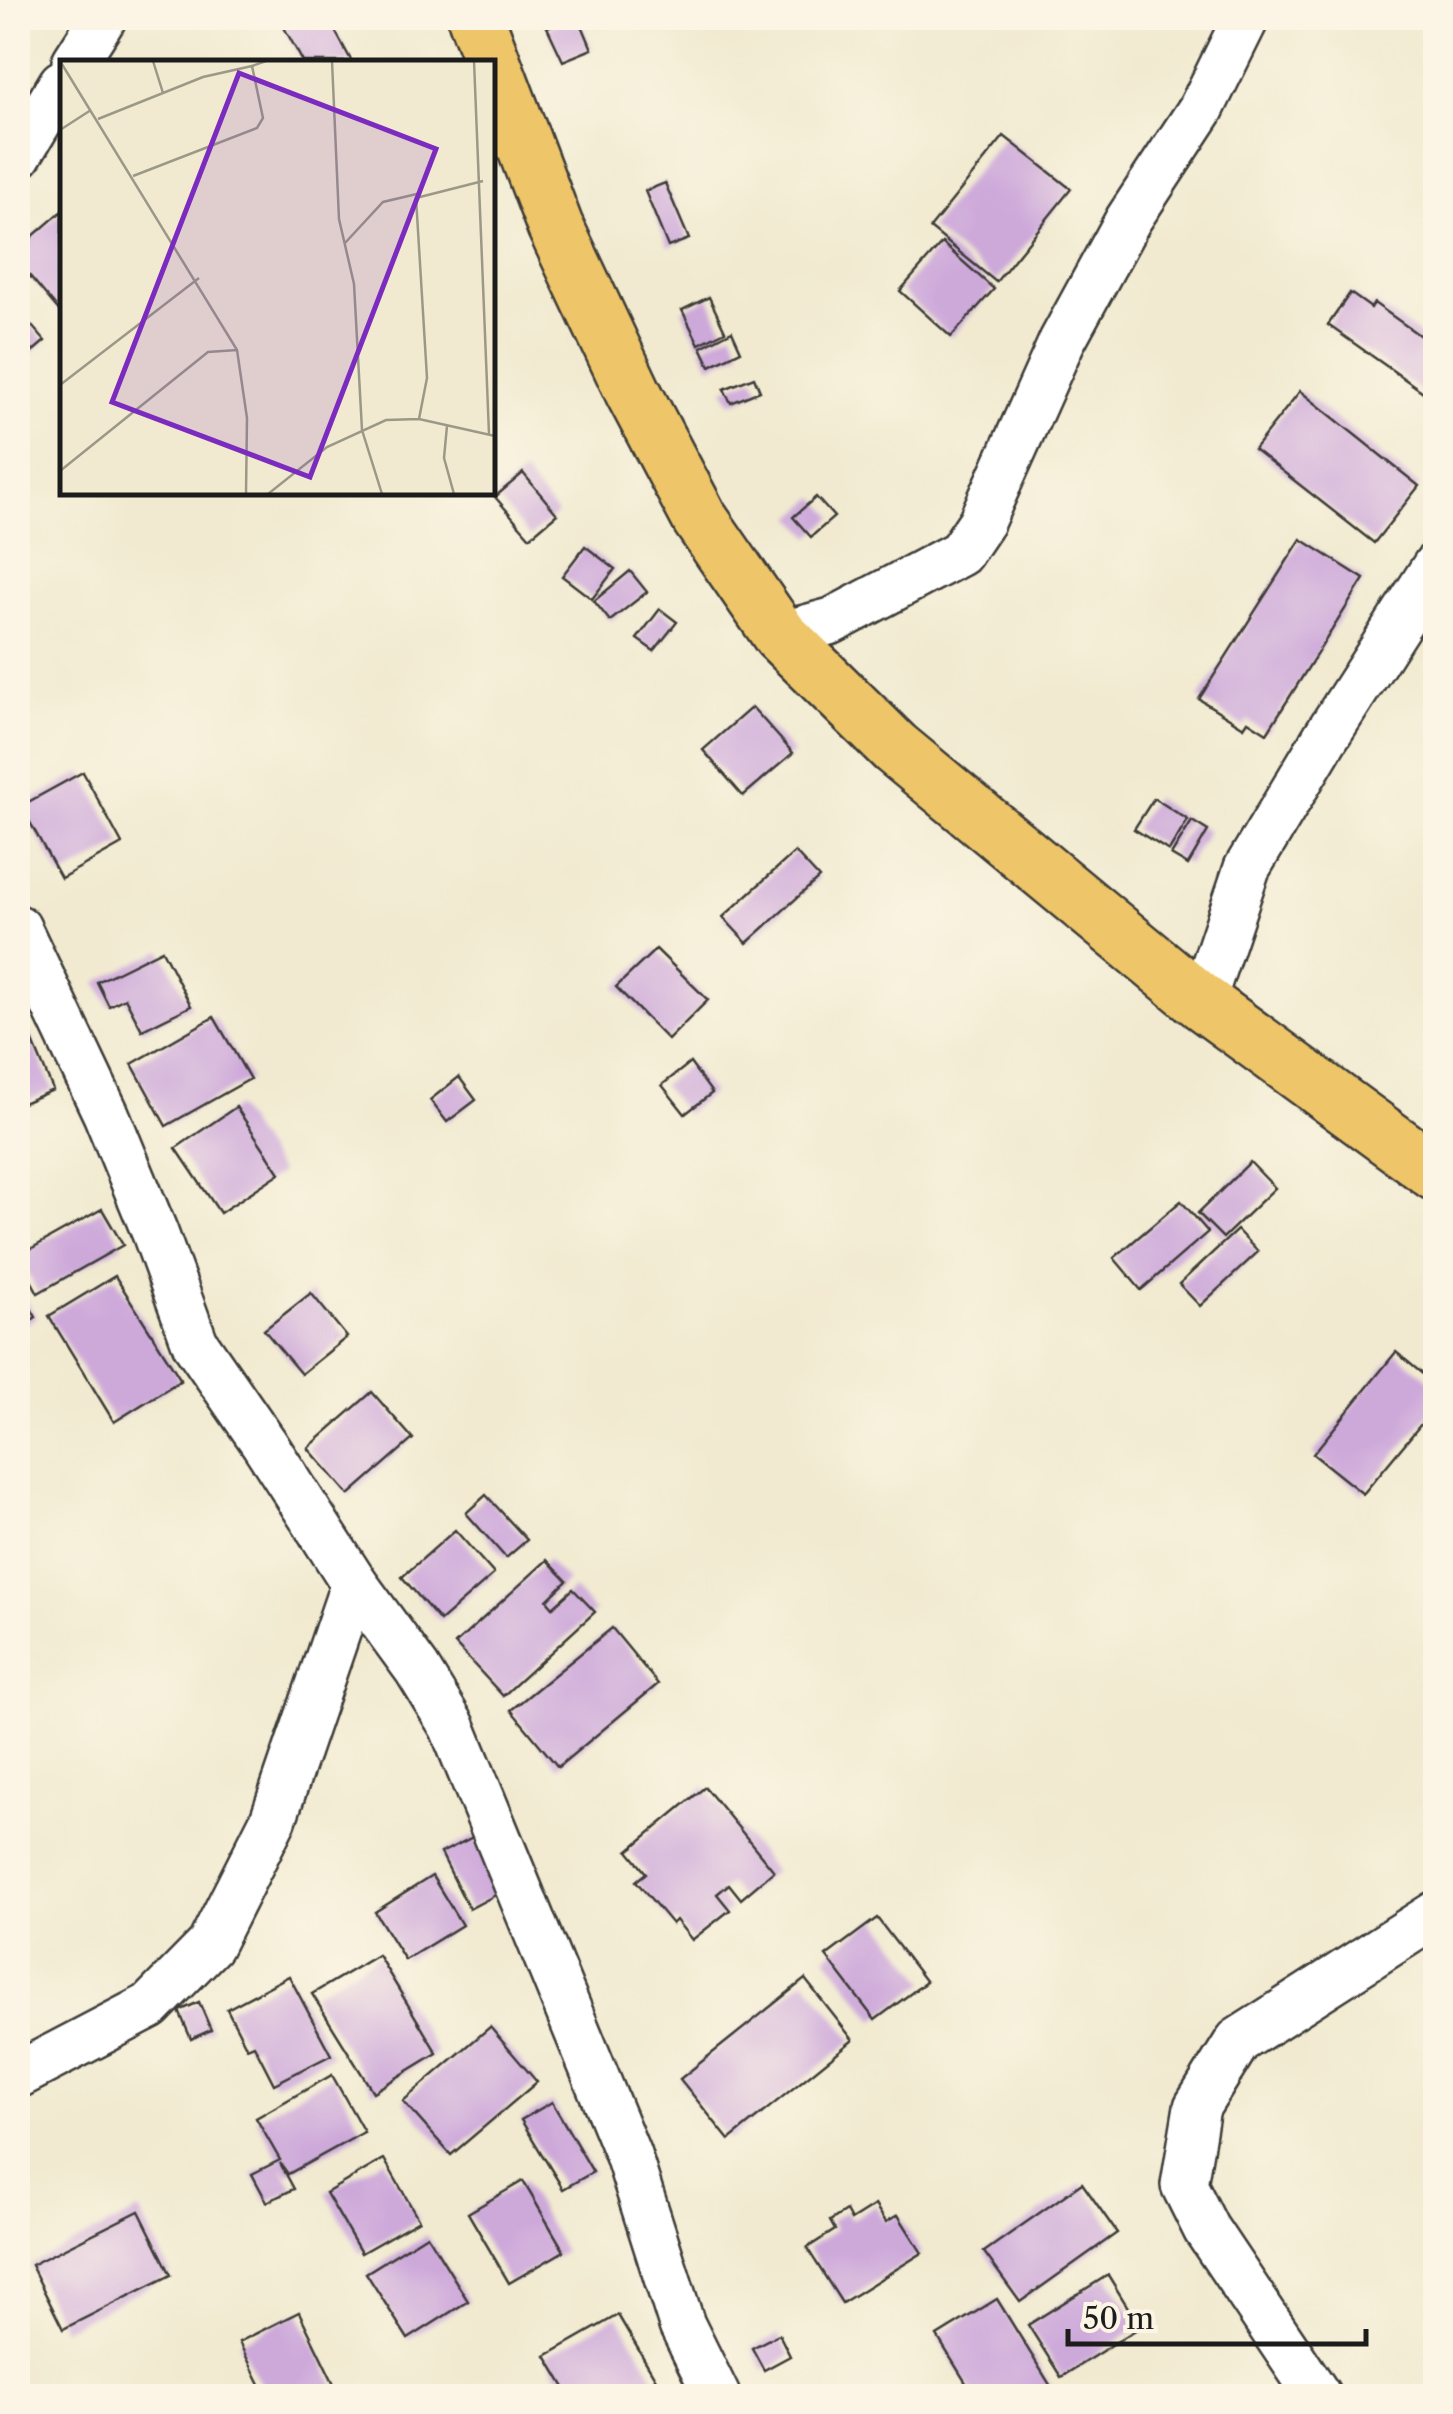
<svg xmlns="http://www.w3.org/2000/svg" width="1453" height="2414" font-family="'Libre Caslon Text',serif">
  <rect width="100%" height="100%" fill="#fcf5e5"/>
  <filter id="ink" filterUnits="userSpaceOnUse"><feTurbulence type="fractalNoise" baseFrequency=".01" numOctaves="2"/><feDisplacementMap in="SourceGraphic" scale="20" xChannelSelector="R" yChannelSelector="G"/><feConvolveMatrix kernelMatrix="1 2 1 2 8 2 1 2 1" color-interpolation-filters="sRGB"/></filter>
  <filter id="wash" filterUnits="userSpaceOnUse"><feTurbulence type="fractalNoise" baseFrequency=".0048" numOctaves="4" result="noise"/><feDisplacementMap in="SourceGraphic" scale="40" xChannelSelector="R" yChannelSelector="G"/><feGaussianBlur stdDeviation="2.25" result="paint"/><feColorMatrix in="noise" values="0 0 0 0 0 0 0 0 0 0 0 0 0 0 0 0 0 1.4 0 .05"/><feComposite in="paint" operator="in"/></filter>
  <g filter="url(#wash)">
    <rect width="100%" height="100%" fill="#f1ead0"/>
    <g id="blocks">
      <g fill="#cda9da">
        <polygon points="285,18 328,18 352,62 303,62 280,20"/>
        <polygon points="570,18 579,18 592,49 563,61 547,27"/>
        <polygon points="1004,136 1071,189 996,282 930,228"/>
        <polygon points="665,183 689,239 668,247 645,191"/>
        <polygon points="62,211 62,314 18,262 18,249"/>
        <polygon points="942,243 994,289 951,337 900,291"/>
        <polygon points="1350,293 1371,308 1374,303 1436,347 1436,401 1328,325"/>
        <polygon points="709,297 725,331 699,344 682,310"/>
        <polygon points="18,310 45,341 18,364"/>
        <polygon points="732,331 741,351 710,366 701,347"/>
        <polygon points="754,377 760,391 731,403 724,389"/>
        <polygon points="1300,391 1419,486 1374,543 1254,449"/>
        <polygon points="523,473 557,514 530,537 495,497"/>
        <polygon points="816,497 834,517 811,537 793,517"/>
        <polygon points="1301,539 1364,579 1267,733 1248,721 1244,727 1199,699"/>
        <polygon points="585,546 615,569 592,599 562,576"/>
        <polygon points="630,571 647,592 610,621 594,601"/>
        <polygon points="660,609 677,622 654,651 637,639"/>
        <polygon points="752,707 793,753 743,796 703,750"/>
        <polygon points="83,772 122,844 61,878 21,806"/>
        <polygon points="1154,798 1188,820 1169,851 1134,829"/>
        <polygon points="1192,821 1208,831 1188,865 1171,855"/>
        <polygon points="795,852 819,878 747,943 723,917"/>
        <polygon points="656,949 708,1000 668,1040 616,987"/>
        <polygon points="162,950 191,1006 142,1030 125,998 109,1006 97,982"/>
        <polygon points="214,1017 250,1079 166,1126 132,1064"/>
        <polygon points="28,1030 53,1090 18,1105 18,1034"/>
        <polygon points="690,1063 712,1093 685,1114 662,1085"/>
        <polygon points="459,1077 476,1100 447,1122 430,1100"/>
        <polygon points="236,1107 280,1173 220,1213 176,1148"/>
        <polygon points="1250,1162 1275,1188 1223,1238 1198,1213"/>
        <polygon points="1181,1201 1208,1232 1141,1290 1114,1258"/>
        <polygon points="102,1209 123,1245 38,1293 18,1256"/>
        <polygon points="1237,1230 1258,1252 1200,1306 1179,1284"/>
        <polygon points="115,1276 181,1380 114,1422 49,1316"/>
        <polygon points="18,1286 36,1317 18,1329"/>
        <polygon points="311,1293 347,1337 301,1374 264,1330"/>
        <polygon points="1396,1352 1436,1385 1436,1406 1363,1494 1313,1454"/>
        <polygon points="372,1392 413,1439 349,1495 308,1448"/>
        <polygon points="486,1495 527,1540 506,1558 466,1513"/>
        <polygon points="455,1530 494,1574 440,1621 402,1577"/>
        <polygon points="547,1560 567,1581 547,1600 553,1607 573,1589 595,1612 503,1696 455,1644"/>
        <polygon points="612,1628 658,1684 558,1767 511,1710"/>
        <polygon points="705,1787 774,1871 741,1899 729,1884 717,1894 730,1910 692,1940 676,1920 672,1924 636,1881 646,1873 628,1851"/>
        <polygon points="475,1836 503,1891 469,1909 441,1853"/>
        <polygon points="432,1876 462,1925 405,1960 375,1912"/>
        <polygon points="877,1918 926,1982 875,2020 826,1956"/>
        <polygon points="378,1955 437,2053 373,2092 312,1994"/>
        <polygon points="289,1976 331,2055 274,2084 254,2045 247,2048 227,2009"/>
        <polygon points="805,1979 853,2040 729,2140 680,2079"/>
        <polygon points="199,2002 211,2030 191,2039 179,2011"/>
        <polygon points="490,2027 537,2082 451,2155 403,2101"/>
        <polygon points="332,2075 364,2132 288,2174 280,2163 294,2189 267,2202 252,2174 280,2160 256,2118"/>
        <polygon points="552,2102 593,2172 563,2189 521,2120"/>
        <polygon points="384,2159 419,2220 361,2253 326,2193"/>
        <polygon points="523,2181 564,2251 509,2283 468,2213"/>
        <polygon points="1082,2183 1117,2233 1020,2302 984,2252"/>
        <polygon points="875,2205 886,2222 898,2215 922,2253 842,2303 807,2248 835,2230 830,2221 846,2211 851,2220"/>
        <polygon points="139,2211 171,2275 63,2329 31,2265"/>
        <polygon points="427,2235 468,2301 408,2339 366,2273"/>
        <polygon points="1108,2275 1140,2327 1061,2377 1028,2325"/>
        <polygon points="997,2299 1052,2388 1039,2396 974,2396 937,2336"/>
        <polygon points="299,2312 335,2386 313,2396 266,2396 239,2342"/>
        <polygon points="618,2315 663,2391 654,2396 570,2396 546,2356"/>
        <polygon points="779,2334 790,2356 764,2370 752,2348"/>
      </g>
    </g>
  </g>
  <g filter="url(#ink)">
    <use href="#blocks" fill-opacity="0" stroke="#3c3b37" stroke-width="2.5"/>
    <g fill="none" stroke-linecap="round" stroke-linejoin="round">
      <g stroke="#3c3b37" stroke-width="50">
        <g id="minor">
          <polyline points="75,62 103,18"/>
          <polyline points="18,156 62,83"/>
          <polyline points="780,635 832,621 960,553 981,522 1062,341 1128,220 1201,109 1246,18"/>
          <polyline points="18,928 106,1114 155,1233 195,1343 264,1443 354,1583 417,1669 452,1726 628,2155 682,2325 717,2396"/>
          <polyline points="1202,1002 1247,868 1325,738 1436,565"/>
          <polyline points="18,2075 150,2006 210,1945 273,1820 354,1583"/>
          <polyline points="1318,2396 1206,2229 1184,2185 1197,2107 1238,2041 1436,1914"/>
        </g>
      </g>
      <g stroke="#3c3b37" stroke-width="60">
        <polyline id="primary" points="476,18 555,226 633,392 700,519 780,635 895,748 1202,1002 1436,1173"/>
      </g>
      <use href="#minor" stroke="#fff" stroke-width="45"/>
      <use href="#primary" stroke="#eec569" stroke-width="55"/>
    </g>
  </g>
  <g transform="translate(60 60)">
    <rect width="435" height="435" fill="#f1ead0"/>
    <path fill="none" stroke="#9c9888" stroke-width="2.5" d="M0 1 177 290 187 358 186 434M93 1 103 33M272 1 279 159 294 224 302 370 322 434M414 1 429 374M38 59 143 17 192 6M0 70 31 50M73 116 197 68 203 58 192 6 206 1M285 183 323 142 361 133M0 325 139 218M359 359 367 318 356 138 423 121M387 366 384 398 394 434M0 411 148 292 177 290M208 434 267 387 326 360 359 359 435 376"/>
    <path fill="#7b2cbf" fill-opacity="0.15" stroke="#7b2cbf" stroke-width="5" d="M179 13 376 89 250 417 52 342Z"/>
    <rect width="435" height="435" fill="none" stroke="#1c1c1c" stroke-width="5"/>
  </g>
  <rect width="1453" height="2414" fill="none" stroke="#fcf5e5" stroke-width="60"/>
  <path d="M1068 2329v15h298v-15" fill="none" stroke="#1c1c1c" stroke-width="5"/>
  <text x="1083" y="2329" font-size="30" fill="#1c1c1c" stroke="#fcf5e5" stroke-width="8" paint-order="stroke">50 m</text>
</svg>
